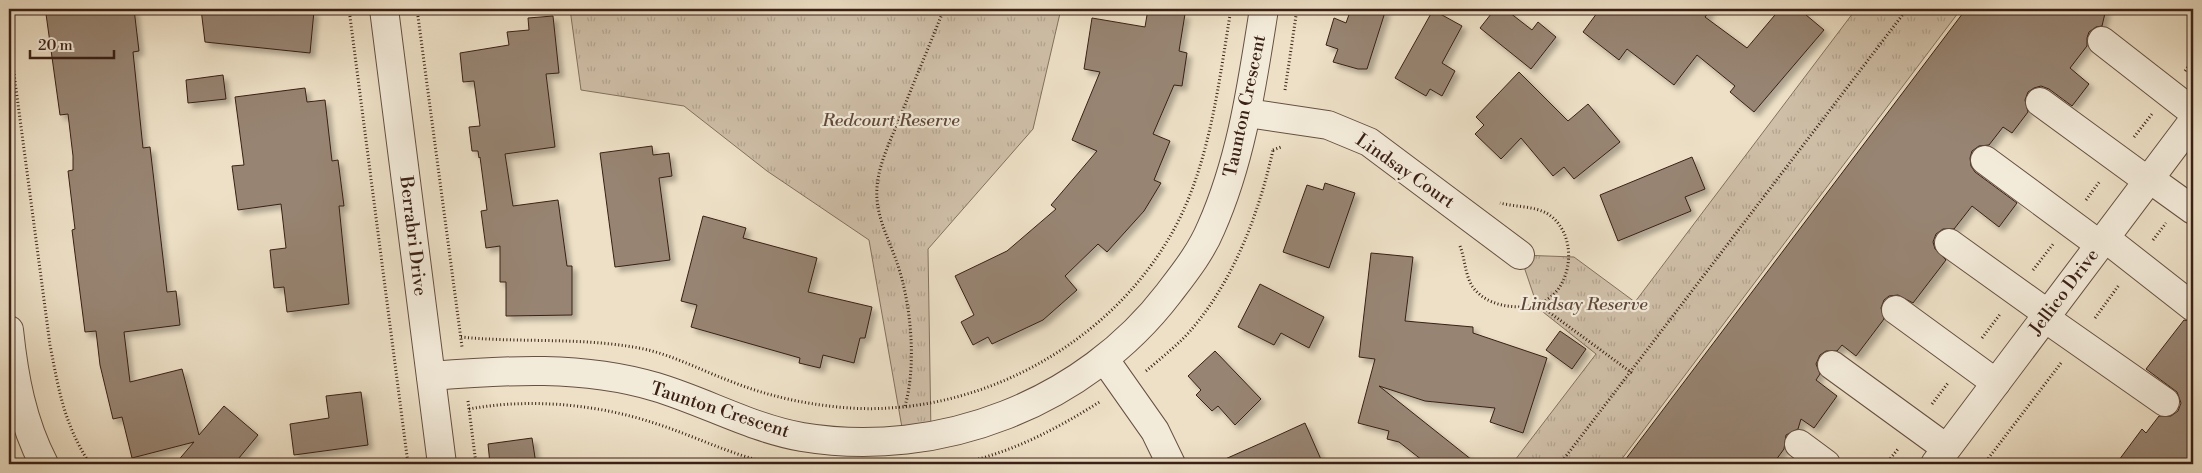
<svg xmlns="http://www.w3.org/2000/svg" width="2202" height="473" font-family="'Libre Bodoni',serif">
  <defs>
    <pattern id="grass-tufts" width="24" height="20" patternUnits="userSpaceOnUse" patternTransform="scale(1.25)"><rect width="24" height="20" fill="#cfbfa8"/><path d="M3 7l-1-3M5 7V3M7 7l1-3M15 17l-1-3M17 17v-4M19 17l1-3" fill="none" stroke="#b2a490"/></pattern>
    <filter id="shadow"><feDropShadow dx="4.5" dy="4.5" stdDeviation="2.5" flood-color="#0004"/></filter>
  </defs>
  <rect width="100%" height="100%" fill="#ede0c6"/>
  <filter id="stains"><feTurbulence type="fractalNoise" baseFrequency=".004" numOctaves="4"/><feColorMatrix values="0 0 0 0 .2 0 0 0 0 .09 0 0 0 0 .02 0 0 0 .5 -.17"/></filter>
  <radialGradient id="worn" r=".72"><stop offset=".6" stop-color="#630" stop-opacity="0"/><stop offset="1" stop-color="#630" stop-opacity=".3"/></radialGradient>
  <g fill="url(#grass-tufts)" stroke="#84705f">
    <polygon points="570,9 1061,9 1033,129 928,249 931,435 904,439 869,240 767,171 684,106 581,90"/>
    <polygon points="1856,9 1961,9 1618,464 1512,464 1596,354 1538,308 1520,255 1574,257 1635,302"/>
  </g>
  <g fill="#978472" stroke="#3a2016" filter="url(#shadow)">
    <polygon points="95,9 134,9 139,51 133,52 143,148 150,147 167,292 176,291 180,325 124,332 130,382 182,369 199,435 224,406 258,435 234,464 175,464 194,442 132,458 122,417 113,419 100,365 96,331 85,332 72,230 75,229 68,171 73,170 73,156 68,114 60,115 46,14"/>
    <polygon points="201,9 293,9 314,11 310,53 205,42"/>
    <polygon points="1148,9 1185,14 1179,51 1187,53 1182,86 1174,85 1153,134 1170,141 1154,180 1161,183 1144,211 1107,252 1098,244 1065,276 1077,290 1043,320 992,344 988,337 973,345 961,322 974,315 955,276 1007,251 1056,209 1051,205 1097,151 1072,140 1100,72 1084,69 1092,18 1145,27"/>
    <polygon points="1351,9 1386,9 1367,69 1358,69 1333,62 1338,49 1326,45 1334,18 1346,23"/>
    <polygon points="1495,9 1505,9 1532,30 1538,22 1556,37 1531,69 1480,28"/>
    <polygon points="1600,9 1711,9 1705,17 1747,48 1780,9 1799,9 1824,30 1754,112 1730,92 1735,86 1697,55 1674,85 1627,49 1619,60 1583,32"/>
    <polygon points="1966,9 2106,9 2102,26 2096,27 2089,32 2087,38 2087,46 2070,68 2089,84 2072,106 2049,89 2041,86 2034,88 2028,92 2025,100 2028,112 2012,133 2003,127 1989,145 1979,146 1972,151 1970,158 1971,166 1975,172 2017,203 1999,227 1972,206 1954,229 1943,229 1936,234 1933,242 1935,249 1946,260 1913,303 1898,295 1889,296 1884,300 1881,308 1884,319 1856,356 1842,345 1837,351 1826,351 1820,355 1816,364 1820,374 1816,380 1837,396 1814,428 1801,419 1798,429 1786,435 1784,449 1773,464 1622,464"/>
    <polygon points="1433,10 1462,26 1442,63 1455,71 1442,96 1430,89 1426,96 1395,78"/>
    <polygon points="553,16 559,73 546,74 555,147 505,154 513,206 558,200 567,266 572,266 572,315 506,316 506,282 500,282 500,246 486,248 481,211 487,210 480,157 479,158 478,151 472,151 469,127 480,126 474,81 463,82 460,53 509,45 507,32 529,30 528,18"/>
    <polygon points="1519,72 1568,121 1588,104 1620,142 1574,179 1564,167 1553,176 1521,138 1501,159 1475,134 1484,125 1476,117"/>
    <polygon points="223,75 226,99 188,103 186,80"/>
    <polygon points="305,88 307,102 325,100 332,161 338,160 344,206 339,206 349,304 287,312 284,287 274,288 270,250 286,248 281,204 238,210 232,166 244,165 235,97"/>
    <polygon points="652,146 653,155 669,153 672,176 659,178 670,260 615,267 600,153"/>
    <polygon points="1692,157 1705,189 1685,197 1691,211 1618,241 1600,195"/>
    <polygon points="1325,183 1355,193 1329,268 1283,252 1307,185 1323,190"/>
    <polygon points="703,216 746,228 743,238 817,258 808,292 872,307 865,338 860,338 854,363 823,355 820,368 799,363 800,358 691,327 697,305 681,301"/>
    <polygon points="1371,253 1413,257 1405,321 1473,327 1473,333 1547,358 1523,433 1490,422 1495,408 1425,401 1379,386 1477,464 1427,464 1399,442 1387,439 1389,431 1358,423 1375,359 1359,357"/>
    <polygon points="1260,284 1324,317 1309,348 1281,333 1274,345 1238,327"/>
    <polygon points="2184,320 2193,322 2193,464 2116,464 2142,429 2146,433 2159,416 2171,416 2178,411 2181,403 2177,392 2146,369"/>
    <polygon points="1560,331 1586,349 1572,369 1546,350"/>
    <polygon points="1215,351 1261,399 1235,425 1218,406 1212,411 1196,395 1201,390 1188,376"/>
    <polygon points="361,392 368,445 294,455 290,424 329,418 326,396"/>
    <polygon points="1305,423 1323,464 1214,464 1268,440"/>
    <polygon points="532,438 536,464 490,464 488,444"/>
  </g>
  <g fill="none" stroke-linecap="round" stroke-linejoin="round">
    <g stroke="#675042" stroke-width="30">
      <g id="minor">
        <polyline points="384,9 442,464"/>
        <polyline points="2102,41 2193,112"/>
        <polyline points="2040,102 2148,181"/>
        <polyline points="1247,113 1328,125 1369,142 1520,255"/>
        <polyline points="1985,160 2100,245"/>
        <polyline points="2150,179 2193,210"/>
        <polyline points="2105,238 2193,307"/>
        <polyline points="1949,243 2048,314"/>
        <polyline points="1896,310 1996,383"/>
        <polyline points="2045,318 2165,402"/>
        <path d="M9 330C14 377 22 422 44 464"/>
        <polyline points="1105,360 1155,431 1171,464"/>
        <polyline points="1832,365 1946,448"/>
        <path d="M431 376C507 370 582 365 656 387 706 402 751 428 802 437 940 460 1085 403 1169 293 1185 272 1201 252 1211 228 1242 158 1252 84 1264 9"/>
        <polyline points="1799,444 1826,464"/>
        <polyline points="1935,464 2193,121"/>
      </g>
    </g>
    <g stroke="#3a2016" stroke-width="3" stroke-dasharray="1 2.5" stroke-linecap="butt">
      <polyline points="349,9 408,464"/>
      <polyline points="417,9 462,347"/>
      <path d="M9 36 50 345C59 391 64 424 90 464"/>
      <polyline points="2185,71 2193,60"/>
      <polyline points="1285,90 1297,9"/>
      <polyline points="2134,137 2152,114"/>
      <polyline points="1273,150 1281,147"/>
      <polyline points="2086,200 2100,181"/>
      <polyline points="2153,240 2166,223"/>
      <path d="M1460 246C1465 259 1465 274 1472 286 1480 298 1494 304 1507 306 1521 308 1536 307 1548 299 1574 281 1577 233 1548 214 1535 206 1515 207 1500 203"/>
      <polyline points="2033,270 2054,243"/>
      <polyline points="1538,304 1632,373"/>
      <polyline points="2095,318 2119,285"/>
      <path d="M461 337C520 343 579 337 639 348 671 354 700 370 730 381 762 394 795 402 829 406 973 425 1126 340 1185 207 1212 145 1220 75 1231 9"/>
      <polyline points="1982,338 2001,313"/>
      <path d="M1146 371C1161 358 1178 345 1191 330 1234 280 1259 213 1273 150"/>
      <polyline points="468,401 476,464"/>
      <polyline points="1932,404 1948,383"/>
      <path d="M905 406C917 364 911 301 896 260 887 235 875 214 877 187 879 162 892 137 901 115 915 79 930 44 944 9"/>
      <path d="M469 409C529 398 597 404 654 423 695 436 731 455 773 464"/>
      <path d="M958 464C1011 453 1055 430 1101 401"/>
      <polyline points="1560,464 1907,9"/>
      <polyline points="1886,464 1898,449"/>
      <polyline points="1984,464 2061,363"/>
    </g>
    <use href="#minor" stroke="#f3ebda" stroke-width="28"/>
  </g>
  <g text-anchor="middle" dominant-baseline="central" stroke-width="4.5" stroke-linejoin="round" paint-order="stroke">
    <g font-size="18" fill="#3a2016" stroke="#f3ebda">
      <text transform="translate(1245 106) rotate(-78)">Taunton Crescent</text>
      <text transform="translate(1405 171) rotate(35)">Lindsay Court</text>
      <text transform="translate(413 236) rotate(83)">Berrabri Drive</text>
      <text transform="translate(2064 292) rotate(-53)">Jellico Drive</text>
      <text transform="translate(720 410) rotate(18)">Taunton Crescent</text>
    </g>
    <g font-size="18" font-style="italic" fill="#5f483a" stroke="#f3ebda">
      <text x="891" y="120">Redcourt Reserve</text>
      <text x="1584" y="304">Lindsay Reserve</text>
    </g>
  </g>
  <rect width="2202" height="473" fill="none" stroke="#ede0c6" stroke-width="30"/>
  <rect x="10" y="10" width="2182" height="453" fill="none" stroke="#3a2016" stroke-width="2.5"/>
  <rect x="15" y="15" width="2172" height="443" fill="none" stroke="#3a2016"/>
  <path d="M30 50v8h84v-8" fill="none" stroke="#3a2016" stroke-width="2.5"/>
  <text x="38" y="50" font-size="15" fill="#3a2016" stroke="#f3ebda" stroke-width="4" paint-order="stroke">20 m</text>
  <rect width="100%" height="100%" filter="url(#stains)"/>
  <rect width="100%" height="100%" fill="url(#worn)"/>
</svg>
